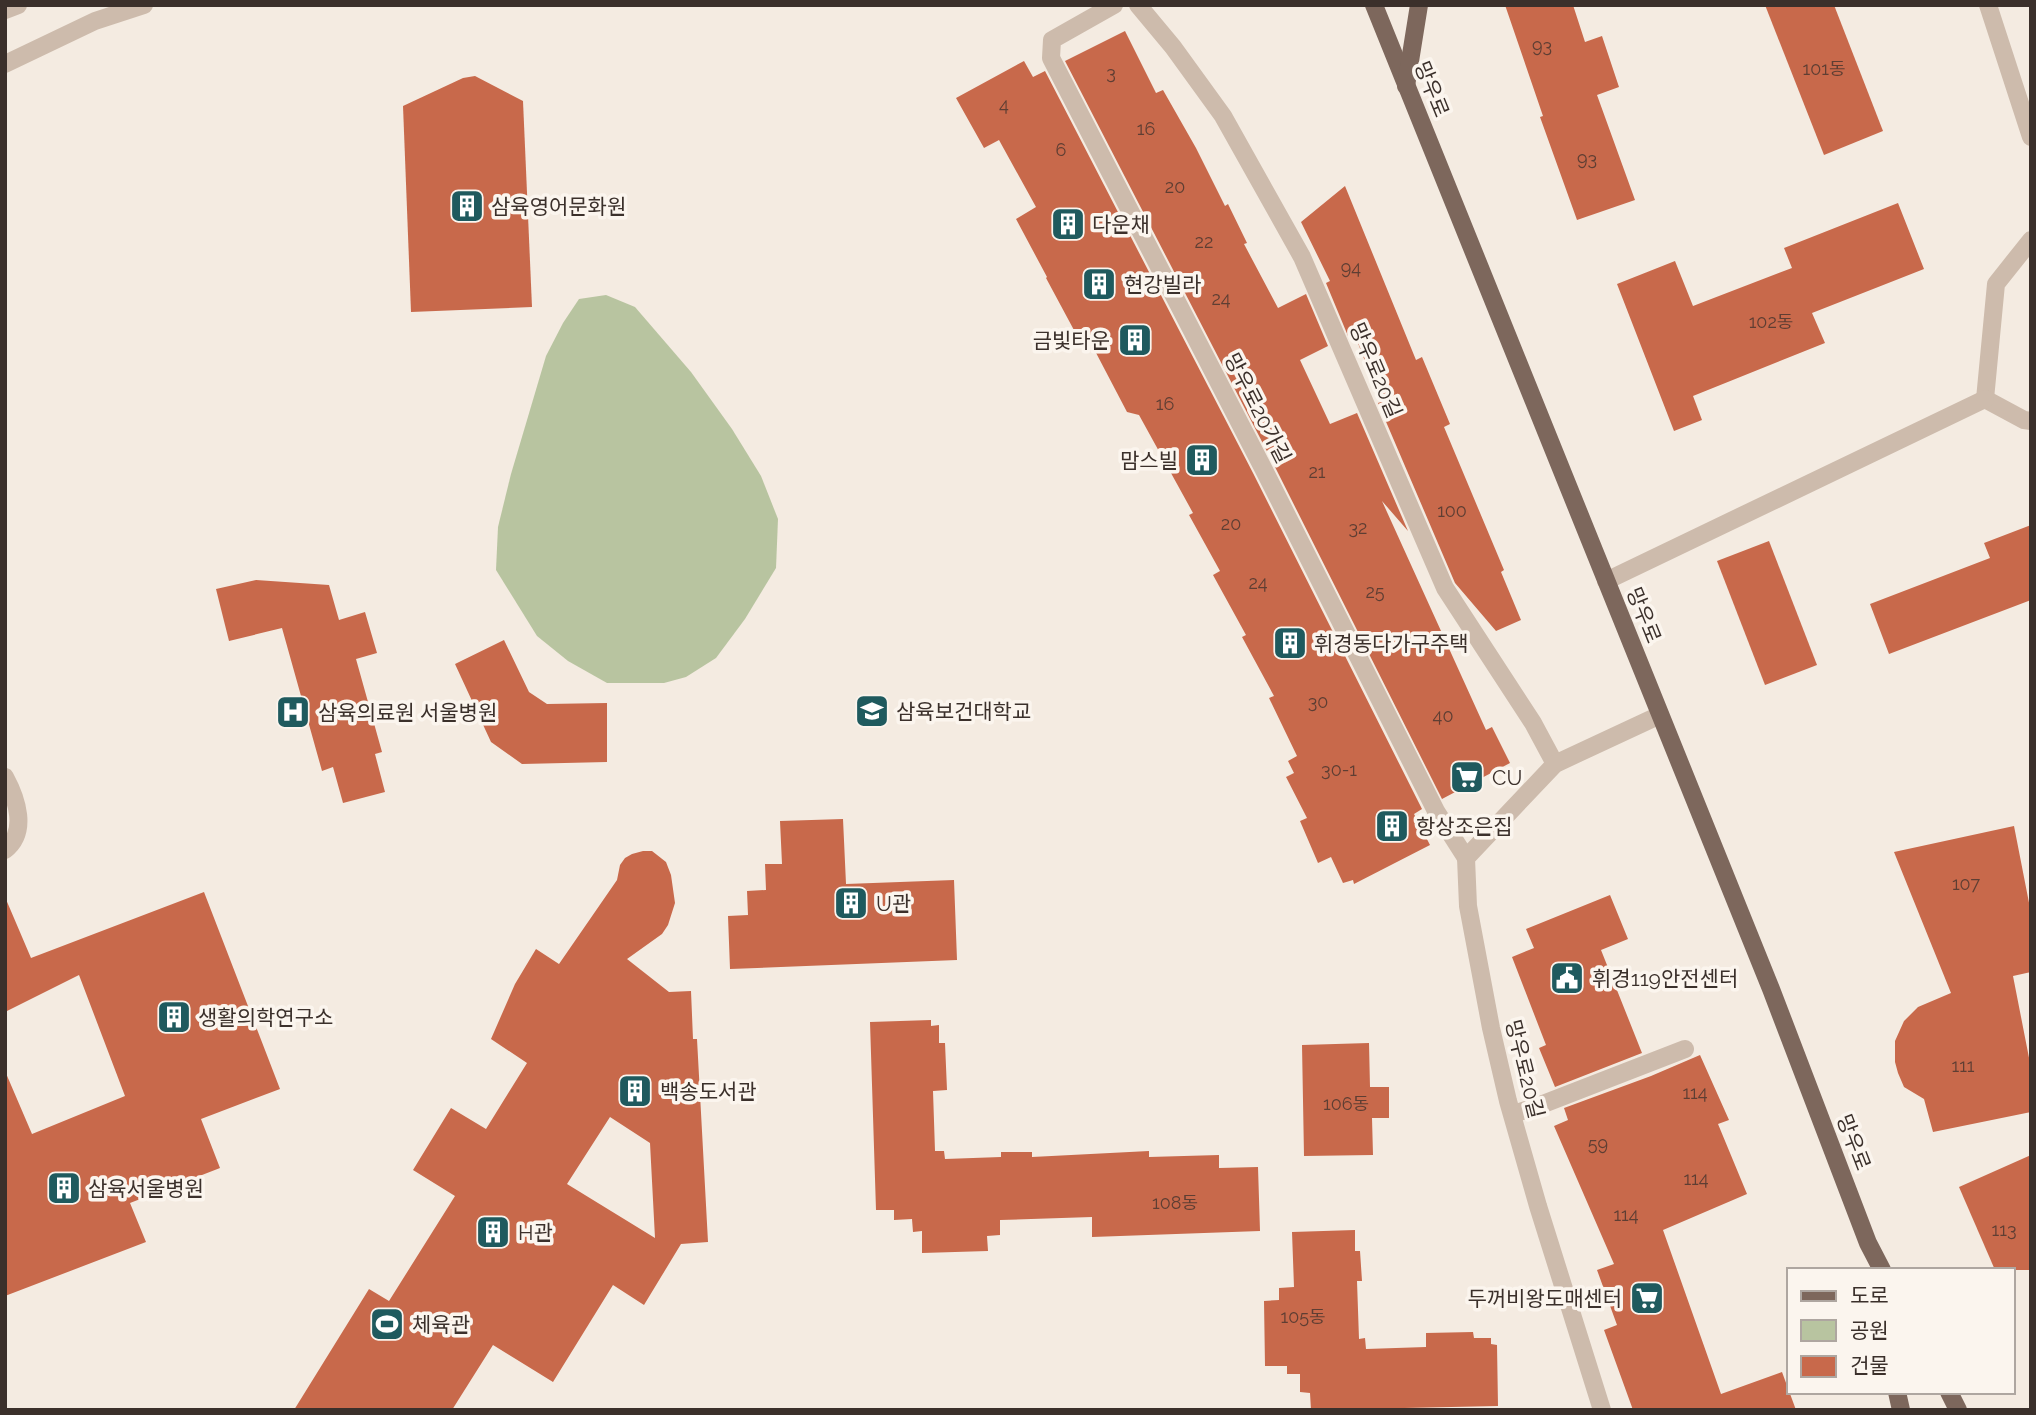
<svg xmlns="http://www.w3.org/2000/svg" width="2036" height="1415" font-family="Raleway,'Noto Sans KR',sans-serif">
  <rect width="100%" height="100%" fill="#f4ebe1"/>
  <polygon fill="#b8c4a0" points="606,295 635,307 691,372 732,429 761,476 778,519 776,568 745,619 716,658 686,677 664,683 607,683 568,661 537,636 496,570 498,527 511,474 546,356 563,323 579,299"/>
  <g fill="#c8694b" fill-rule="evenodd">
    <polygon points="1505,5 1573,5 1585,42 1602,36 1619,87 1597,95 1635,200 1577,220 1540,117 1543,116"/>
    <polygon points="1765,5 1834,5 1883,131 1824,155"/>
    <polygon points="1125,31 1156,93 1163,90 1196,148 1225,206 1228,204 1247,243 1244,244 1278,308 1306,294 1328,346 1300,360 1330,424 1357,413 1408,531 1382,501 1486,730 1492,727 1510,763 1442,799 1273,463 1065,61"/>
    <polygon points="1024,61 1033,77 1045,71 1253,473 1422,809 1414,814 1430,845 1354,884 1353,880 1343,883 1331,857 1318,863 1300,821 1307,818 1286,777 1294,773 1288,761 1297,756 1269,698 1274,696 1242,637 1246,635 1213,575 1220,571 1189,515 1193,513 1139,415 1127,412 1083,328 1075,332 1046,278 1047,277 1016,219 1036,207 999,140 984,148 956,98"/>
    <polygon points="475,76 523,101 532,307 411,312 403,106 463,78"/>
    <polygon points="1345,186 1416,360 1422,357 1450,424 1444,427 1504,570 1501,572 1521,620 1496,631 1455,583 1378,403 1381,402 1354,333 1348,336 1326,283 1330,281 1301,222"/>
    <polygon points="1898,203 1924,269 1812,313 1825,343 1693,396 1702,420 1674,431 1617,284 1675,261 1693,306 1792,268 1784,248"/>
    <polygon points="2031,525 2031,600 1889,654 1870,604 1990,558 1984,543"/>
    <polygon points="1769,541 1817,665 1765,685 1717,561"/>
    <polygon points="256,580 329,585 339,620 365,612 377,653 356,659 382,752 375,754 385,792 343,803 333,767 322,771 282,628 229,641 216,589"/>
    <polygon points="504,640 529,692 547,704 607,703 607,762 522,764 491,742 455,664"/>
    <polygon points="843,819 846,884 954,880 957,960 730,969 728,916 748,915 747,891 766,890 765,864 782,864 780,821"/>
    <polygon points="2014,826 2031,913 2031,972 2013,976 2031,1068 2031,1112 1933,1132 1924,1099 1904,1087 1898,1073 1895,1062 1895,1041 1904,1021 1918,1007 1951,993 1894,852"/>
    <path d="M643 851H652L666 862 671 875 675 903 668 925 662 934 627 959 669 992 691 991 693 1039H697L708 1242 681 1244 644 1305 613 1285 553 1382 493 1345 452 1410H294L369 1289 389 1301 455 1196 413 1170 451 1108 486 1129 527 1063 491 1039 515 984 536 949 559 964 617 880 620 865 625 858 632 854ZM610 1117 650 1143 655 1238 567 1184Z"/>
    <polygon points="204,892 280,1089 201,1119 220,1168 130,1203 146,1242 5,1296 5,1071 32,1134 125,1096 79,975 5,1012 5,897 31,958"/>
    <polygon points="1610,895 1628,939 1601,950 1642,1053 1555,1087 1539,1048 1546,1045 1512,957 1534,948 1526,929"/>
    <polygon points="931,1020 931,1026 939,1025 939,1043 945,1043 947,1090 933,1091 935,1151 944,1151 945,1159 1001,1157 1001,1152 1032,1152 1032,1157 1149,1151 1149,1157 1219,1155 1219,1168 1258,1167 1260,1231 1092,1237 1092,1217 1000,1220 1000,1235 987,1236 988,1251 922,1253 922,1231 913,1232 912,1219 894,1220 894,1210 876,1210 870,1022"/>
    <polygon points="1369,1043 1370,1087 1389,1087 1389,1118 1372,1118 1373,1155 1304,1156 1302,1045"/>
    <polygon points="1700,1055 1729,1120 1718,1124 1747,1194 1663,1230 1721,1394 1782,1372 1796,1410 1633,1410 1604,1330 1617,1325 1597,1270 1614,1264 1554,1126 1568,1120 1564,1108 1651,1076"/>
    <polygon points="2031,1155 2031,1270 1995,1270 1959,1187"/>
    <polygon points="1355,1230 1355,1251 1360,1251 1362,1281 1357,1281 1359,1339 1365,1338 1366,1349 1426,1347 1426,1333 1473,1332 1474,1338 1491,1338 1491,1344 1497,1345 1498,1406 1311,1410 1310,1393 1300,1392 1300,1374 1287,1374 1287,1366 1265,1366 1264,1301 1279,1300 1279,1288 1294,1287 1292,1232"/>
  </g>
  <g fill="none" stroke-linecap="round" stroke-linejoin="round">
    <g stroke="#cdbbac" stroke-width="18">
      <polyline points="1114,5 1052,40 1051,58 1263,468 1436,811 1466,858"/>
      <polyline points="1138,5 1173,47 1223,116 1302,257 1445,588 1533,723 1555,764"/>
      <polyline points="1988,5 2031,137"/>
      <polyline points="5,10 18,5"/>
      <polyline points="5,64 95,21 144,5"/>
      <polyline points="1985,399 1996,284 2031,240"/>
      <polyline points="1985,399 2024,420 2031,421"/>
      <polyline points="1606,581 1985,399"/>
      <path d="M5 777C17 799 28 832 5 850"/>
      <polyline points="1513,1114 1538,1106 1685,1049"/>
      <polyline points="1602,1410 1538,1206 1508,1101 1491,1028 1468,906 1466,858 1555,764 1660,715"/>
    </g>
    <g stroke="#7d675c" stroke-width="18">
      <polyline points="1374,5 1771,989 1868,1243 1882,1270"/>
      <polyline points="1406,86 1419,5"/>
      <polyline points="1897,1392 1901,1410"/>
      <polyline points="1949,1392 1958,1410"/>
    </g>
  </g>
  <defs>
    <g id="building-square" transform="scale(1.75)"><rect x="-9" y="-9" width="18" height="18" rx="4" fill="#1f5a5e" stroke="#fbf5ee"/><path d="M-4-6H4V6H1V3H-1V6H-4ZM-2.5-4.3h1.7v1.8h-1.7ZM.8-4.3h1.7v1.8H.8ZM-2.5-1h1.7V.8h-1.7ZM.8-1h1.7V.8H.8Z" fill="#fff"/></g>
    <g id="university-square" transform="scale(1.75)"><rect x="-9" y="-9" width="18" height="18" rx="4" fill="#1f5a5e" stroke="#fbf5ee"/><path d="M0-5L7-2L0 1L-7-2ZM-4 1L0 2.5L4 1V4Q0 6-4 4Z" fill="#fff"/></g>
    <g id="hospital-square" transform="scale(1.75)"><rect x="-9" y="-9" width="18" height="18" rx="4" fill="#1f5a5e" stroke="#fbf5ee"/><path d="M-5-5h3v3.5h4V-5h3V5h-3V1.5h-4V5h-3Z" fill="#fff"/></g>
    <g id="supermarket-square" transform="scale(1.75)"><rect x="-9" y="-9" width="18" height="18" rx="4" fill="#1f5a5e" stroke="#fbf5ee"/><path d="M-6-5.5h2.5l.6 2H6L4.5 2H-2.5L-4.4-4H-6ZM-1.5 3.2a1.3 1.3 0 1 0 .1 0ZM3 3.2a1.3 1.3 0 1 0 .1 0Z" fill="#fff"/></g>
    <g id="civic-square" transform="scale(1.75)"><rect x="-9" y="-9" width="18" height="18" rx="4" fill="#1f5a5e" stroke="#fbf5ee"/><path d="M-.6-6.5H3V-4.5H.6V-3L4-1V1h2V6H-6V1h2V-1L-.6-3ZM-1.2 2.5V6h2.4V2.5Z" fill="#fff"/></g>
    <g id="stadium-square" transform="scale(1.75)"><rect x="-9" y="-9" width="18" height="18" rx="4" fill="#1f5a5e" stroke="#fbf5ee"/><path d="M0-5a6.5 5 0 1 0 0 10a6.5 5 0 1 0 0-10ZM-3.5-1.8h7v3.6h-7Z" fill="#fff"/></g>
  </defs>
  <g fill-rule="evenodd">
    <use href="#building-square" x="467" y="206"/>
    <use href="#building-square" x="1068" y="224"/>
    <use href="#building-square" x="1099" y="284"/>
    <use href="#building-square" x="1135" y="340"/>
    <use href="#building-square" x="1202" y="460"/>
    <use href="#building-square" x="1290" y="643"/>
    <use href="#university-square" x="872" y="711"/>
    <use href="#hospital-square" x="293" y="712"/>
    <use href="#supermarket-square" x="1467" y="777"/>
    <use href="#building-square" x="1392" y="826"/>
    <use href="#building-square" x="851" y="903"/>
    <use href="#civic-square" x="1567" y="978"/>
    <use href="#building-square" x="174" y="1017"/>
    <use href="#building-square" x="635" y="1091"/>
    <use href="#building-square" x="64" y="1188"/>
    <use href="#building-square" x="493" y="1232"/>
    <use href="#supermarket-square" x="1647" y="1298"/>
    <use href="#stadium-square" x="387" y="1324"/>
  </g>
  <g text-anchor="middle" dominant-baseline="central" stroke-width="7" stroke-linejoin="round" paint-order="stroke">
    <g font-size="18" fill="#5e3e33">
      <text x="1542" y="45">93</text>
      <text x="1824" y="68">101동</text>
      <text x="1111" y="72">3</text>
      <text x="1004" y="104">4</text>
      <text x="1146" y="128">16</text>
      <text x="1061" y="149">6</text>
      <text x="1587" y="158">93</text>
      <text x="1175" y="186">20</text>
      <text x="1204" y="241">22</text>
      <text x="1351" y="267">94</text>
      <text x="1221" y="298">24</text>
      <text x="1771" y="321">102동</text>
      <text x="1165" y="403">16</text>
      <text x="1317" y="471">21</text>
      <text x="1452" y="510">100</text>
      <text x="1231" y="523">20</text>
      <text x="1358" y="527">32</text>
      <text x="1258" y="582">24</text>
      <text x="1375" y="591">25</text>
      <text x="1318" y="701">30</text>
      <text x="1443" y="715">40</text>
      <text x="1339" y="769">30-1</text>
      <text x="1966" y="883">107</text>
      <text x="1963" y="1065">111</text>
      <text x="1695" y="1092">114</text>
      <text x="1346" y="1103">106동</text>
      <text x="1598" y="1143">59</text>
      <text x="1696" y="1178">114</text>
      <text x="1175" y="1202">108동</text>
      <text x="1626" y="1214">114</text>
      <text x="2004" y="1229">113</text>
      <text x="1303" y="1316">105동</text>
    </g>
    <g font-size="21" fill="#3b302b" stroke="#fbf5ee">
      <text transform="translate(1432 89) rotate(68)">망우로</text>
      <text transform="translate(1376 370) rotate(67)">망우로20길</text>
      <text transform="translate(1258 408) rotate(63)">망우로20가길</text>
      <text transform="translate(1644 615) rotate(68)">망우로</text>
      <text transform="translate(1525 1069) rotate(76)">망우로20길</text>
      <text transform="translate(1854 1142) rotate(69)">망우로</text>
    </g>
    <g font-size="21" fill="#3b302b" stroke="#fbf5ee" text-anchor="start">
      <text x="491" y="206">삼육영어문화원</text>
      <text x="1092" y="224">다운채</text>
      <text x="1124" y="284">현강빌라</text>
      <text x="1110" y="340" text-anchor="end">금빛타운</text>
      <text x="1178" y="460" text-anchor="end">맘스빌</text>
      <text x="1314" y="643">휘경동다가구주택</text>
      <text x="896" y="711">삼육보건대학교</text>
      <text x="318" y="712">삼육의료원 서울병원</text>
      <text x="1492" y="777">CU</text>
      <text x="1416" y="826">항상조은집</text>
      <text x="876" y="903">U관</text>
      <text x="1592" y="978">휘경119안전센터</text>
      <text x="198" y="1017">생활의학연구소</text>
      <text x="660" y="1091">백송도서관</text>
      <text x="88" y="1188">삼육서울병원</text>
      <text x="518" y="1232">H관</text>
      <text x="1622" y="1298" text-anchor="end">두꺼비왕도매센터</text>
      <text x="412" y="1324">체육관</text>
    </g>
  </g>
  <rect width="2036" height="1415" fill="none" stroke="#3b302b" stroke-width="14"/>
  <rect x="1787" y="1268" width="228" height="126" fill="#fbf5ee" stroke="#aea6a0" stroke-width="2"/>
  <rect x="1801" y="1291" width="35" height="10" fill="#7d675c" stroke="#aea6a0" stroke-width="2"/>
  <text x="1850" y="1303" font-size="21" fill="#3b302b">도로</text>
  <rect x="1801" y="1320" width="35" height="21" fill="#b8c4a0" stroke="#aea6a0" stroke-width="2"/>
  <text x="1850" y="1338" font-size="21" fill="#3b302b">공원</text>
  <rect x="1801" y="1356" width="35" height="21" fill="#c8694b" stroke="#aea6a0" stroke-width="2"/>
  <text x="1850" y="1373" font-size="21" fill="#3b302b">건물</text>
</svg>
